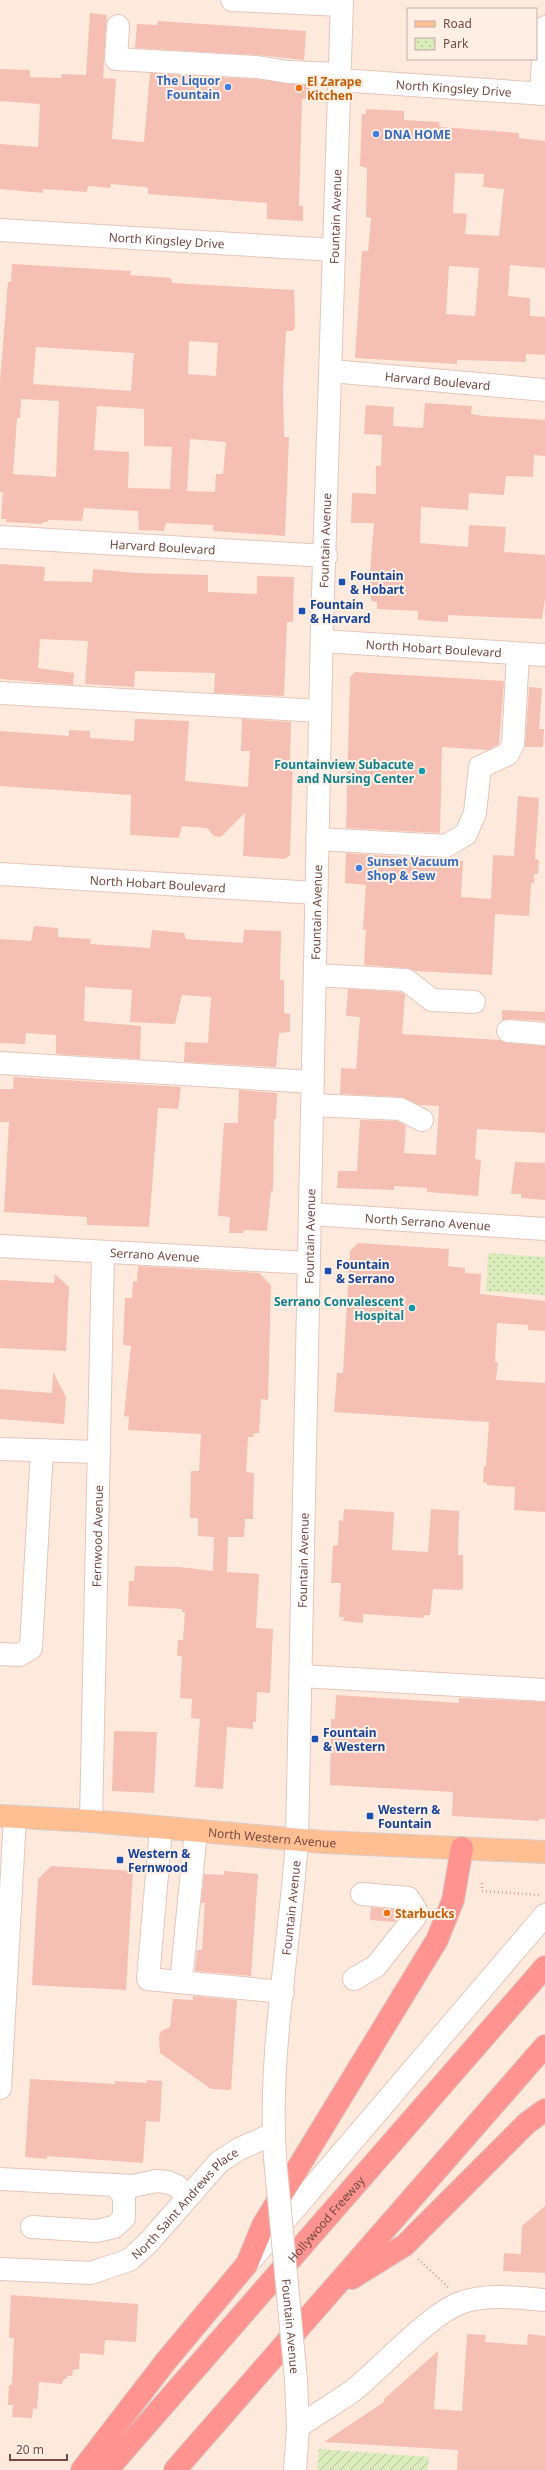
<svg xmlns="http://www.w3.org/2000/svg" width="545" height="2470" font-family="'Noto Sans',sans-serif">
  <defs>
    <pattern id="park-dots" width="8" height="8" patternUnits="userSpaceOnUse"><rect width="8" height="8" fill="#daecbc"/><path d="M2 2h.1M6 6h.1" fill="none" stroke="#b5c19a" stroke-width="1.8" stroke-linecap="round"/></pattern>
    <pattern id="garden-furrows" width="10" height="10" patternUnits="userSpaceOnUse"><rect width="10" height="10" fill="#daecbc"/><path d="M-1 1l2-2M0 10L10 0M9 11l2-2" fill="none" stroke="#b5c19a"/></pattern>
  </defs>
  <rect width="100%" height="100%" fill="#feeadd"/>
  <polygon fill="url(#park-dots)" points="488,1253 545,1257 545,1295 486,1291"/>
  <polygon fill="url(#garden-furrows)" points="319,2449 429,2457 428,2470 317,2470"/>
  <g fill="#f5bfb3" fill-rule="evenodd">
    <polygon points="90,13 107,15 103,78 116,79 112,139 144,142 150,73 256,79 310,85 309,99 302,99 299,206 303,206 303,221 267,219 267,203 148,194 148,188 145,187 111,184 110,188 88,186 87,192 43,189 43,193 0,189 0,144 38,147 40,104 0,101 0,69 30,70 30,77 61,78 62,74 86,75"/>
    <polygon points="158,21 306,31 304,60 258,55 135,48 137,24 157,25"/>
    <path d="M366 109 404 111V120L439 122 440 127 519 133V138L545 141V268L510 265 508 296 530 298V316L545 317V355L526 354V362L457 360V364L355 358 362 251H368L371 218 366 217 367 168 360 166 362 114H366ZM455 173 484 174 483 187 504 189 499 236 465 234 467 214 453 213ZM449 266 479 268 475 316 446 314Z"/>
    <path d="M12 264 131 271 130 275 171 278 172 283 294 290 295 328 293 331H286L283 388 284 437H289L285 536 213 531V525L166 523 164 531 139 530 138 511 84 508 82 521 48 520V522H43L42 524 6 522V519H1L3 492H0V382L8 282H11ZM189 341 218 343 216 376 188 374ZM36 347 134 353 131 391 33 384ZM21 399 59 401 56 477 13 474 17 418H20ZM97 406 144 409V446L172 447 170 489 128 488 129 452 94 450ZM190 439 226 442 223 474H216L215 492 187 491Z"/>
    <polygon points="425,403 472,406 471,414 484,416 545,420 545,456 534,455 533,477 506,476 504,495 469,493 468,510 421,507 420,543 468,547 469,525 506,527 504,552 545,555 545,598 542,619 448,615 448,622 418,620 418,611 377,609 377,602 371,601 370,572 374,523 351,523 352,493 376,494 376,466 381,466 382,435 364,434 366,405 394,407 393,426 423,428"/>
    <polygon points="0,564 45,567 44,581 92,582 93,569 136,573 208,575 208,592 257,594 257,576 294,577 293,622 287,622 284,696 214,693 215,673 135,671 134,687 85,684 88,641 40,639 38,668 74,673 73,685 0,679"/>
    <polygon points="355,672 504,681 499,744 488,750 442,747 440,833 346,828 350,677"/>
    <polygon points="529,687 542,688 539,729 544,729 543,747 525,747"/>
    <polygon points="135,719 189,721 185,781 248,787 250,751 241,751 242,719 291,722 290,762 293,762 290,855 285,859 243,856 245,813 221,837 214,836 207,828 182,826 179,838 130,835 131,795 0,786 0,731 69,736 69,730 90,731 90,738 134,741"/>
    <polygon points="518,796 539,798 535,859 539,860 538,874 534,874 534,883 531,883 529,916 495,914 492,975 415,971 407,968 364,965 366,930 363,930 366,885 345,883 346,853 463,861 461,897 491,899 493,855 514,856"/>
    <polygon points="34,926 58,928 58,937 91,939 90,944 150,948 152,930 184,933 186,939 243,943 244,930 281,931 280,980 284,980 284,1013 290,1014 290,1032 279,1033 276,1067 184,1062 185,1042 208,1043 211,997 182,995 175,1024 130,1022 132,990 85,987 84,1021 141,1026 140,1059 56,1054 56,1035 26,1033 25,1044 0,1043 0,939 31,941"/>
    <polygon points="348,989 401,992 405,995 402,1034 500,1040 507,1043 545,1046 545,1133 477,1129 475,1159 481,1160 478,1196 427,1192 427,1188 394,1186 394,1190 337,1188 338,1171 357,1171 360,1120 397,1121 406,1126 404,1153 436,1155 439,1106 420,1105 401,1097 340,1094 341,1068 356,1069 360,1017 346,1016"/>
    <polygon points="502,1010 545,1012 545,1021 509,1019 502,1020"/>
    <polygon points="14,1077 181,1087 178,1109 158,1108 149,1227 87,1225 87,1217 4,1212 9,1122 0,1122 0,1089 13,1089"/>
    <polygon points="239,1090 277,1093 276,1119 274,1119 273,1191 271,1191 267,1231 244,1230 243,1233 229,1233 230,1217 218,1216 224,1123 238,1123"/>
    <polygon points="515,1162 545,1163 545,1200 521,1198 521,1194 511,1194"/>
    <polygon points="358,1243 449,1249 448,1266 465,1268 465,1273 481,1274 480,1294 545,1301 545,1331 528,1330 528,1325 497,1323 495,1362 498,1362 496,1380 545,1383 545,1512 514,1510 515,1487 487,1485 487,1483 483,1482 484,1466 486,1466 489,1422 334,1412 337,1373 343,1373 350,1251"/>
    <polygon points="138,1266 259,1273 271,1285 268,1400 261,1399 259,1433 254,1433 253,1437 248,1437 246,1472 254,1473 253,1519 245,1519 244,1537 228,1537 227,1572 259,1574 256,1628 273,1629 270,1693 257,1692 256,1722 253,1722 253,1729 227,1727 223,1789 195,1787 200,1719 191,1718 192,1699 180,1698 182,1656 177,1656 178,1640 183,1640 185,1612 182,1612 182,1609 128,1606 129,1581 134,1581 135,1566 179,1567 213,1571 214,1537 198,1536 198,1518 190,1518 191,1471 199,1471 201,1434 128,1430 129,1417 124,1416 131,1346 123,1345 125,1298 132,1298 133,1281 137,1282"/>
    <polygon points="55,1274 69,1287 66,1351 0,1348 0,1280 54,1283"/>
    <polygon points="53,1372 66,1397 64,1424 0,1419 0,1389 52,1393"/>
    <polygon points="344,1509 394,1512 392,1550 428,1552 431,1509 459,1511 458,1555 463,1555 463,1588 461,1590 433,1589 430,1615 424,1615 424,1618 363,1614 363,1623 343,1621 344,1617 339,1617 341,1583 331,1583 333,1546 338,1545 339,1520 343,1521"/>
    <polygon points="336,1695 459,1703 459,1698 545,1702 545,1819 539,1819 539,1821 452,1816 453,1792 330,1785 331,1719 335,1719"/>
    <polygon points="114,1731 157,1732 154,1793 112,1791"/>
    <polygon points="51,1866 133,1871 126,1990 32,1985 38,1879"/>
    <polygon points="224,1871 258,1874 251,1976 195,1971 197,1950 202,1950 205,1903 201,1903 204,1874 224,1875"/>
    <polygon points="371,1907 401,1910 403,1912 395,1922 370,1920"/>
    <polygon points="193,1996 237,2000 231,2090 211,2089 160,2053 159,2037 161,2031 170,2027 173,1999 193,2000"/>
    <polygon points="30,2079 115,2084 115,2081 147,2083 147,2080 162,2081 160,2122 146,2121 143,2163 47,2156 47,2159 25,2157"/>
    <polygon points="545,2206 545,2273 503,2271 504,2253 521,2254 522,2226"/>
    <polygon points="11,2295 138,2304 136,2342 105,2340 104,2355 80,2353 79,2369 73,2370 72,2376 67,2376 67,2379 64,2379 62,2384 39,2382 37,2409 33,2408 32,2418 12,2417 13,2405 8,2405 9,2385 12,2385 14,2338 9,2338"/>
    <polygon points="467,2334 486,2335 485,2342 527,2345 528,2334 545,2336 545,2470 457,2470 458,2450 324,2442 384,2402 384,2399 438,2351 434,2409 462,2411"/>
  </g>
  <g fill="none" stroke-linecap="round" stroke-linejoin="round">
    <g stroke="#e4c6bc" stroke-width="24">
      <g id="minor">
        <polyline points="232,0 341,5"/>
        <polyline points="118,26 116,59 257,67 288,72 339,74"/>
        <path id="s1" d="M339 80 545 94"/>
        <polyline points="541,94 545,27"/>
        <path id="s2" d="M0 230 334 250"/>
        <path id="s3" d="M331 371 545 390"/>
        <path id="s4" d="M0 537 326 556"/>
        <path id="s5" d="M322 641 545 655"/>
        <polyline points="0,693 320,711"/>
        <polyline points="317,839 446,846 466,834 475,813 480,767 508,754 513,744 518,654"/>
        <path id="s6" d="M0 874 316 893"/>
        <polyline points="315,975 406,980 432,1000 474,1002"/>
        <polyline points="508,1031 545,1034"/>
        <polyline points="0,1063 313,1082"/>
        <polyline points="313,1105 400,1109 422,1120"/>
        <path id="s7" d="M310 1214 545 1229"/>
        <path id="s8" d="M0 1246 309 1263"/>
        <polyline points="0,1449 99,1452"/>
        <polyline points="0,1654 19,1655 31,1648 42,1450"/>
        <polyline points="301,1676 545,1690"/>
        <path id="s9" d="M91 1821 103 1252"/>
        <polyline points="161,1828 148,1979 283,1992"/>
        <polyline points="354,1979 376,1966 415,1917 416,1910 408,1898 362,1894"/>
        <polyline points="181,1982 196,1831"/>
        <polyline points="0,2088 15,1817"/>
        <path id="s10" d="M275 2158C268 2052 290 1946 297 1840L322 624 342 0"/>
        <polyline points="0,2179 133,2186 156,2181 167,2182 177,2186 188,2197"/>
        <polyline points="32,2227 96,2231 114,2227 124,2218 124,2196 115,2185"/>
        <polyline points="250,2261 545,1915"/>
        <path id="s11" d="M0 2269 91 2273 129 2260 147 2244 219 2162 239 2149 273 2134"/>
        <path d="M298 2427C316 2414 336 2403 354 2390 382 2367 429 2315 460 2303 487 2293 517 2298 545 2300"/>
        <polyline points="295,2470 298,2427 296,2380"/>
      </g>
    </g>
    <g stroke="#d8cdcb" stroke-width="24">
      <g id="major">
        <path id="s12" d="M0 1816 91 1821 323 1842 545 1852"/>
      </g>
    </g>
    <g stroke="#d8cdcb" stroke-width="24">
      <g id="highway">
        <polyline points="352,2278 405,2245 527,2123 545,2110"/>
        <polyline points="82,2470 166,2361 247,2264 263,2225 437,1940 453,1900 462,1848"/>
        <path id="s13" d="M107 2470 545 1967"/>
        <polyline points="175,2470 545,2046"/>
      </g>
    </g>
    <g stroke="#d9a297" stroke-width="2.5" stroke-dasharray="1 3" stroke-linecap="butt">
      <polyline points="482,1883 482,1891 539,1895"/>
      <polyline points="418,2259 448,2287"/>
    </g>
    <use href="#minor" stroke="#fff" stroke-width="22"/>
    <use href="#major" stroke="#ffbf93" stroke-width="22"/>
    <use href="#highway" stroke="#fe938f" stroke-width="22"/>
    <g stroke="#e4c6bc" stroke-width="24" stroke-linecap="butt">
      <g id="minor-bridge">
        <path id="s14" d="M275 2158 296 2380"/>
      </g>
    </g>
    <use href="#minor-bridge" stroke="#fff" stroke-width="22"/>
  </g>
  <g fill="#3f7fe0" stroke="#ffefe5" stroke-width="1.5">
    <circle cx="228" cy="87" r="4"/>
    <circle cx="376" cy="134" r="4"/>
    <circle cx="359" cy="868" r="4"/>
  </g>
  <g fill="#e8710a" stroke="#ffefe5" stroke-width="1.5">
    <circle cx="299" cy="88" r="4"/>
    <circle cx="387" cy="1913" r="4"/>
  </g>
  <g fill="#1a4fb4" stroke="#ffefe5" stroke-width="1.5">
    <rect x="338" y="578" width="8" height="8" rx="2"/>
    <rect x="298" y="607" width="8" height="8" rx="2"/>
    <rect x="324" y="1267" width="8" height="8" rx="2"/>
    <rect x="311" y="1735" width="8" height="8" rx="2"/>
    <rect x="366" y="1812" width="8" height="8" rx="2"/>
    <rect x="116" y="1856" width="8" height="8" rx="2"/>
  </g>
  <g fill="#0f9aa8" stroke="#ffefe5" stroke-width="1.5">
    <circle cx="422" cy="771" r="4"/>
    <circle cx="412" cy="1308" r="4"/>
  </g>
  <g text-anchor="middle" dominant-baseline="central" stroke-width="4" stroke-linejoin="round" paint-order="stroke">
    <g font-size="12" font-weight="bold" fill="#366cbe" stroke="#ffefe5" text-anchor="start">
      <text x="220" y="80" text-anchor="end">The Liquor<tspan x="220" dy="14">Fountain</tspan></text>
      <text x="384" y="134">DNA HOME</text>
      <text x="367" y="861">Sunset Vacuum<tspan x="367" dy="14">Shop &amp; Sew</tspan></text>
    </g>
    <g font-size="12" font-weight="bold" fill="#c56008" stroke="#ffefe5" text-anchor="start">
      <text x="307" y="81">El Zarape<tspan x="307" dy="14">Kitchen</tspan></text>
      <text x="395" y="1913">Starbucks</text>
    </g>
    <g font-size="12" fill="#754b44" stroke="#ffefe5">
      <text stroke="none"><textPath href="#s1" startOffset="115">North Kingsley Drive</textPath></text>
      <text stroke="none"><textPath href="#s10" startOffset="1943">Fountain Avenue</textPath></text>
      <text stroke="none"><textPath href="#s2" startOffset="167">North Kingsley Drive</textPath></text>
      <text stroke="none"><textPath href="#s3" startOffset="107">Harvard Boulevard</textPath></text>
      <text stroke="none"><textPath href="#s10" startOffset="1619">Fountain Avenue</textPath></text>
      <text stroke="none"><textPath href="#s4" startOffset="163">Harvard Boulevard</textPath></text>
      <text stroke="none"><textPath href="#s5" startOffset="112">North Hobart Boulevard</textPath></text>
      <text stroke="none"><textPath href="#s6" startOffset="158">North Hobart Boulevard</textPath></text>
      <text stroke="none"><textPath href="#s10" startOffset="1247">Fountain Avenue</textPath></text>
      <text stroke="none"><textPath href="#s7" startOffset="118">North Serrano Avenue</textPath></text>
      <text stroke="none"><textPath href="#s10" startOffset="923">Fountain Avenue</textPath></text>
      <text stroke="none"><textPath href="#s8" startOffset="155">Serrano Avenue</textPath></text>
      <text stroke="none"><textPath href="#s9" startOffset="285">Fernwood Avenue</textPath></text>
      <text stroke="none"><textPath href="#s10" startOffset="599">Fountain Avenue</textPath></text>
      <text stroke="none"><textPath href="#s12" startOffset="273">North Western Avenue</textPath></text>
      <text stroke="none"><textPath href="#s10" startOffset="251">Fountain Avenue</textPath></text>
      <text stroke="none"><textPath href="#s11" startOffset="211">North Saint Andrews Place</textPath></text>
      <text stroke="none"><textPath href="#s13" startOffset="333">Hollywood Freeway</textPath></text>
      <text stroke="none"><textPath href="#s14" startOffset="169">Fountain Avenue</textPath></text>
    </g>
    <g font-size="12" font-weight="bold" fill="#164399" stroke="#ffefe5" text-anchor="start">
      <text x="350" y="575">Fountain<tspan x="350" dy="14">&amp; Hobart</tspan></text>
      <text x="310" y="604">Fountain<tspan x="310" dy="14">&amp; Harvard</tspan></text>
      <text x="336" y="1264">Fountain<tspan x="336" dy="14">&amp; Serrano</tspan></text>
      <text x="323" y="1732">Fountain<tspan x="323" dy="14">&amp; Western</tspan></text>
      <text x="378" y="1809">Western &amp;<tspan x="378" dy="14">Fountain</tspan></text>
      <text x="128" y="1853">Western &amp;<tspan x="128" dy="14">Fernwood</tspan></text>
    </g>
    <g font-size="12" font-weight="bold" fill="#0d838f" stroke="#ffefe5" text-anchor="end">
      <text x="414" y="764">Fountainview Subacute<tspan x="414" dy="14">and Nursing Center</tspan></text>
      <text x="404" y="1301">Serrano Convalescent<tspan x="404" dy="14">Hospital</tspan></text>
    </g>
  </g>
  <rect x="407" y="8" width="130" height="52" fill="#ffefe5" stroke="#c8ada5"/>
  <rect x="415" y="21" width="20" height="6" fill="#ffbf93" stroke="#c8ada5"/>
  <text x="443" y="28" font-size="12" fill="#754b44">Road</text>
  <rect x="415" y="38" width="20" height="12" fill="url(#park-dots)" stroke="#c8ada5"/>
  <text x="443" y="48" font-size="12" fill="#754b44">Park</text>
  <path d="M10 2454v6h57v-6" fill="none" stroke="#754b44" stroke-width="2"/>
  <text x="16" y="2454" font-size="12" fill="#754b44" stroke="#ffefe5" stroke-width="3" paint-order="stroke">20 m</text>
</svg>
